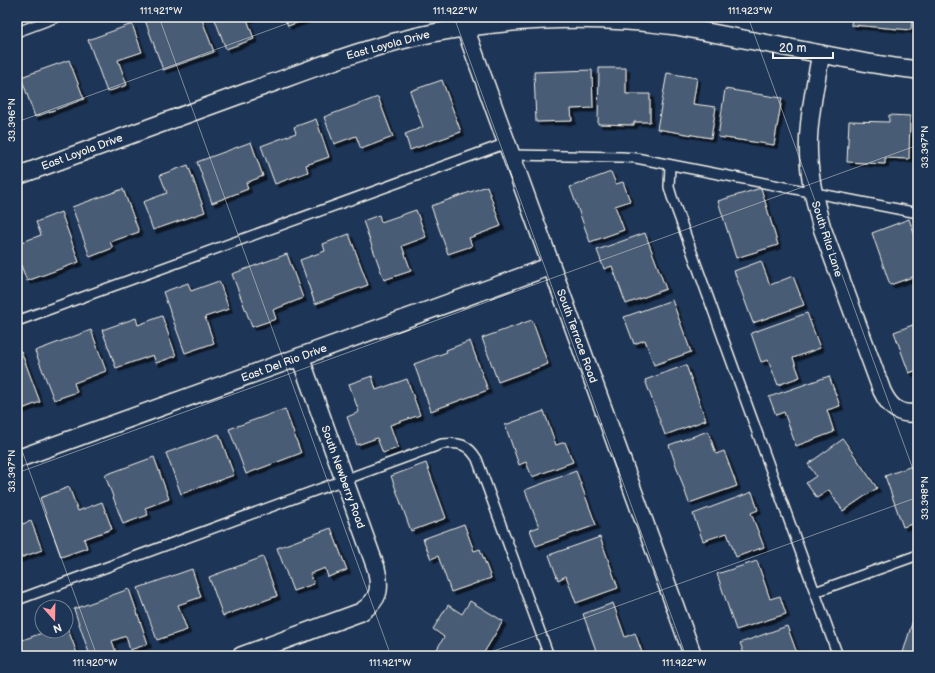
<svg xmlns="http://www.w3.org/2000/svg" width="935" height="673" font-family="'Balsamiq Sans',sans-serif">
<style>
.building{fill:#485b74;stroke:#f4f1e8;filter:url(#shadow)}
.lines{fill:none;stroke-linecap:round;stroke-linejoin:round}
.lane-casing{stroke:#f4f1e8;stroke-width:12}
.street-casing{stroke:#f4f1e8;stroke-width:20}
.lane{stroke:#1d3557;stroke-width:9}
.street{stroke:#1d3557;stroke-width:17}
.ticks{fill:none;stroke:#f4f1e8;stroke-width:1;stroke-opacity:0.45}
.labels{text-anchor:middle;dominant-baseline:central;stroke-width:3;stroke-linejoin:round;paint-order:stroke}
.street-label{font-size:11px;fill:#f4f1e8;stroke:#1d3557}
.neatline{fill:none;stroke:#f4f1e8;stroke-width:1.5}
.ticks-label{font-size:10px;text-anchor:middle;fill:#f4f1e8}
</style>
<defs>
<filter id="shadow"><feDropShadow dx="3.5" dy="3.5" stdDeviation="0" flood-color="#0009"/></filter>
</defs>
<rect width="100%" height="100%" fill="#1d3557"/>
<filter id="ink" filterUnits="userSpaceOnUse"><feTurbulence type="fractalNoise" baseFrequency=".025" numOctaves="2"/><feDisplacementMap in="SourceGraphic" scale="8" xChannelSelector="R" yChannelSelector="G"/><feConvolveMatrix kernelMatrix="1 2 1 2 8 2 1 2 1" color-interpolation-filters="sRGB"/></filter>
<g filter="url(#ink)">
<g class="building">
<polygon points="154,17 201,17 214,52 163,70 145,20"/>
<polygon points="214,17 253,17 247,19 254,39 226,49"/>
<polygon points="284,17 313,17 288,26"/>
<polygon points="852,17 912,17 911,30 851,25"/>
<polygon points="132,24 142,52 118,60 127,85 107,92 88,40"/>
<polygon points="69,60 84,99 35,117 21,77"/>
<polygon points="599,68 626,68 626,94 650,94 650,122 634,122 634,125 598,124"/>
<polygon points="592,70 593,108 571,109 572,121 536,122 534,72"/>
<polygon points="667,73 697,78 693,104 716,107 711,138 657,129"/>
<polygon points="442,80 461,132 410,150 405,134 423,127 410,91"/>
<polygon points="725,89 782,98 774,145 718,137"/>
<polygon points="378,97 393,137 361,149 356,136 334,144 324,117"/>
<polygon points="889,115 910,116 909,159 885,158 885,164 847,162 849,121 889,122"/>
<polygon points="316,119 329,157 306,165 308,172 275,184 261,146 296,133 294,127"/>
<polygon points="251,142 263,176 246,183 248,189 212,203 197,162"/>
<polygon points="188,165 205,212 153,230 143,202 167,193 160,175"/>
<polygon points="611,172 616,184 623,182 630,201 615,206 624,230 590,242 570,187"/>
<polygon points="487,186 501,226 469,238 472,246 448,254 431,206"/>
<polygon points="761,188 778,245 736,258 718,201"/>
<polygon points="123,189 139,232 110,242 113,248 90,257 72,207"/>
<polygon points="416,210 426,237 402,246 411,271 384,280 363,221 379,215 381,222"/>
<polygon points="61,212 79,262 27,281 17,255 17,244 41,235 36,222"/>
<polygon points="909,219 918,244 918,275 890,285 872,233"/>
<polygon points="645,233 666,289 626,304 612,266 604,269 597,250"/>
<polygon points="349,234 368,285 315,304 300,260 325,251 323,244"/>
<polygon points="287,254 303,298 273,310 276,319 252,327 232,274"/>
<polygon points="761,261 770,285 793,276 804,305 753,323 734,271"/>
<polygon points="219,281 229,309 205,317 214,343 185,353 163,292 188,283 191,291"/>
<polygon points="672,300 691,352 654,365 645,340 634,344 624,317"/>
<polygon points="807,313 820,348 793,358 800,377 778,385 768,360 761,362 751,333"/>
<polygon points="162,316 176,356 156,363 153,355 116,368 102,330 136,318 138,325"/>
<polygon points="532,320 548,364 498,382 482,338"/>
<polygon points="918,323 918,370 909,373 894,332"/>
<polygon points="91,330 106,371 74,383 77,392 54,400 35,351"/>
<polygon points="470,341 488,390 431,411 414,364 447,352 446,350"/>
<polygon points="21,351 40,402 17,411 17,352"/>
<polygon points="686,365 706,420 665,435 645,380"/>
<polygon points="372,376 376,390 407,379 420,415 390,425 398,448 383,453 377,438 357,445 347,417 359,412 349,384"/>
<polygon points="829,376 840,406 827,410 834,432 796,446 784,412 776,415 769,397"/>
<polygon points="285,409 301,453 246,474 229,429"/>
<polygon points="544,411 556,445 565,442 573,462 532,477 526,462 519,465 505,425"/>
<polygon points="708,431 716,454 724,451 737,486 689,503 669,445"/>
<polygon points="219,434 234,475 181,494 166,453"/>
<polygon points="843,439 877,488 843,511 829,490 817,498 806,483 816,476 808,464"/>
<polygon points="154,457 169,499 145,508 148,515 123,524 105,475"/>
<polygon points="426,463 446,518 411,531 391,476"/>
<polygon points="912,466 918,482 918,522 903,527 885,476"/>
<polygon points="576,471 596,525 536,546 530,530 539,527 525,490"/>
<polygon points="69,487 78,511 102,502 112,529 84,539 87,548 61,557 40,498"/>
<polygon points="752,492 758,510 751,513 764,547 736,557 727,533 703,541 693,514"/>
<polygon points="31,521 42,550 17,559 17,526"/>
<polygon points="464,524 474,551 480,549 491,578 451,592 438,556 431,559 423,539"/>
<polygon points="331,528 347,570 328,577 325,568 310,574 314,584 293,591 277,548"/>
<polygon points="600,537 618,588 576,603 566,576 558,580 549,555"/>
<polygon points="263,557 277,596 223,616 209,577"/>
<polygon points="757,561 770,599 780,596 786,614 736,630 717,574"/>
<polygon points="192,569 201,597 178,605 187,630 157,640 138,588"/>
<polygon points="129,589 148,644 130,650 126,636 112,641 116,652 106,656 90,656 74,609"/>
<polygon points="470,601 503,621 482,656 433,656 444,637 433,629 448,605 462,614"/>
<polygon points="613,603 625,637 635,633 643,655 640,656 598,656 583,614"/>
<polygon points="916,610 918,611 918,656 902,656"/>
<polygon points="42,624 42,631 66,631 66,624 78,656 20,656 17,648 17,642 42,633 40,625"/>
<polygon points="787,626 798,656 745,656 740,643"/>
</g>
<g class="lines">
<g class="lane-casing">
<g id="lane">
<polyline points="17,32 57,17"/>
<polyline points="512,155 622,157 636,158 918,213"/>
<polyline points="670,165 669,187 672,197 838,656"/>
<polyline points="17,321 507,143"/>
<polyline points="815,592 918,555"/>
<path d="M 17,600 L 442,444 C 459,442 468,444 477,459 L 549,656"/>
</g>
</g>
<g class="street-casing">
<g id="street">
<polyline points="461,17 693,656"/>
<path d="M 821,54 C 816,79 811,105 809,130 C 806,163 813,197 822,228 L 882,391 C 890,408 899,415 918,413"/>
<path d="M 17,176 C 96,147 174,119 253,90 C 312,69 371,45 433,33 C 513,18 595,15 676,26 L 868,63 L 894,67 L 918,70"/>
<polyline points="17,459 551,266"/>
<path d="M 241,656 L 361,612 C 380,599 381,589 376,568 L 300,357"/>
</g>
</g>
<use href="#lane" class="lane"/>
<use href="#street" class="street"/>
</g>
</g>
<path class="ticks" d="M 159,17 L 391,656M 454,17 L 686,656M 748,17 L 918,483M 17,122 L 305,17M 17,437 L 97,656M 17,473 L 918,145M 480,656 L 918,497"/>
<g class="labels">
<g class="street-label">
<text transform="translate(388 45) rotate(-15)">East Loyola Drive</text>
<text transform="translate(82 152) rotate(-20)">East Loyola Drive</text>
<text transform="translate(827 239) rotate(72)">South Rita Lane</text>
<text transform="translate(577 336) rotate(70)">South Terrace Road</text>
<text transform="translate(284 363) rotate(-20)">East Del Rio Drive</text>
<text transform="translate(343 477) rotate(70)">South Newberry Road</text>
</g>
</g>
<rect width="935" height="673" fill="none" stroke="#1d3557" stroke-width="44"/>
<g transform="translate(54 619) rotate(160)"><circle r="19" fill="#1d3557" stroke="#738091"/>
<path d="M0-3L7 15L0 10L-7 15Z" fill="#ff9aa2"/>
<text y="-6" font-size="11" font-weight="bold" text-anchor="middle" fill="#f4f1e8">N</text>
</g>
<path d="M773 52v6h60v-6" fill="none" stroke="#f4f1e8" stroke-width="2"/>
<text x="779" y="52" font-size="12" fill="#f4f1e8" stroke="#1d3557" stroke-width="3" paint-order="stroke">20 m</text>
<rect x="22" y="22" width="891" height="629" class="neatline"/>
<g class="ticks-label">
<text x="161" y="14">111.921°W</text>
<text x="455" y="14">111.922°W</text>
<text x="750" y="14">111.923°W</text>
<text transform="translate(11 120) rotate(-90)" y="4">33.396°N</text>
<text transform="translate(924 147) rotate(-90)" y="4">33.397°N</text>
<text transform="translate(11 471) rotate(-90)" y="4">33.397°N</text>
<text transform="translate(924 498) rotate(-90)" y="4">33.398°N</text>
<text x="95" y="666">111.920°W</text>
<text x="390" y="666">111.921°W</text>
<text x="684" y="666">111.922°W</text>
</g>
</svg>
